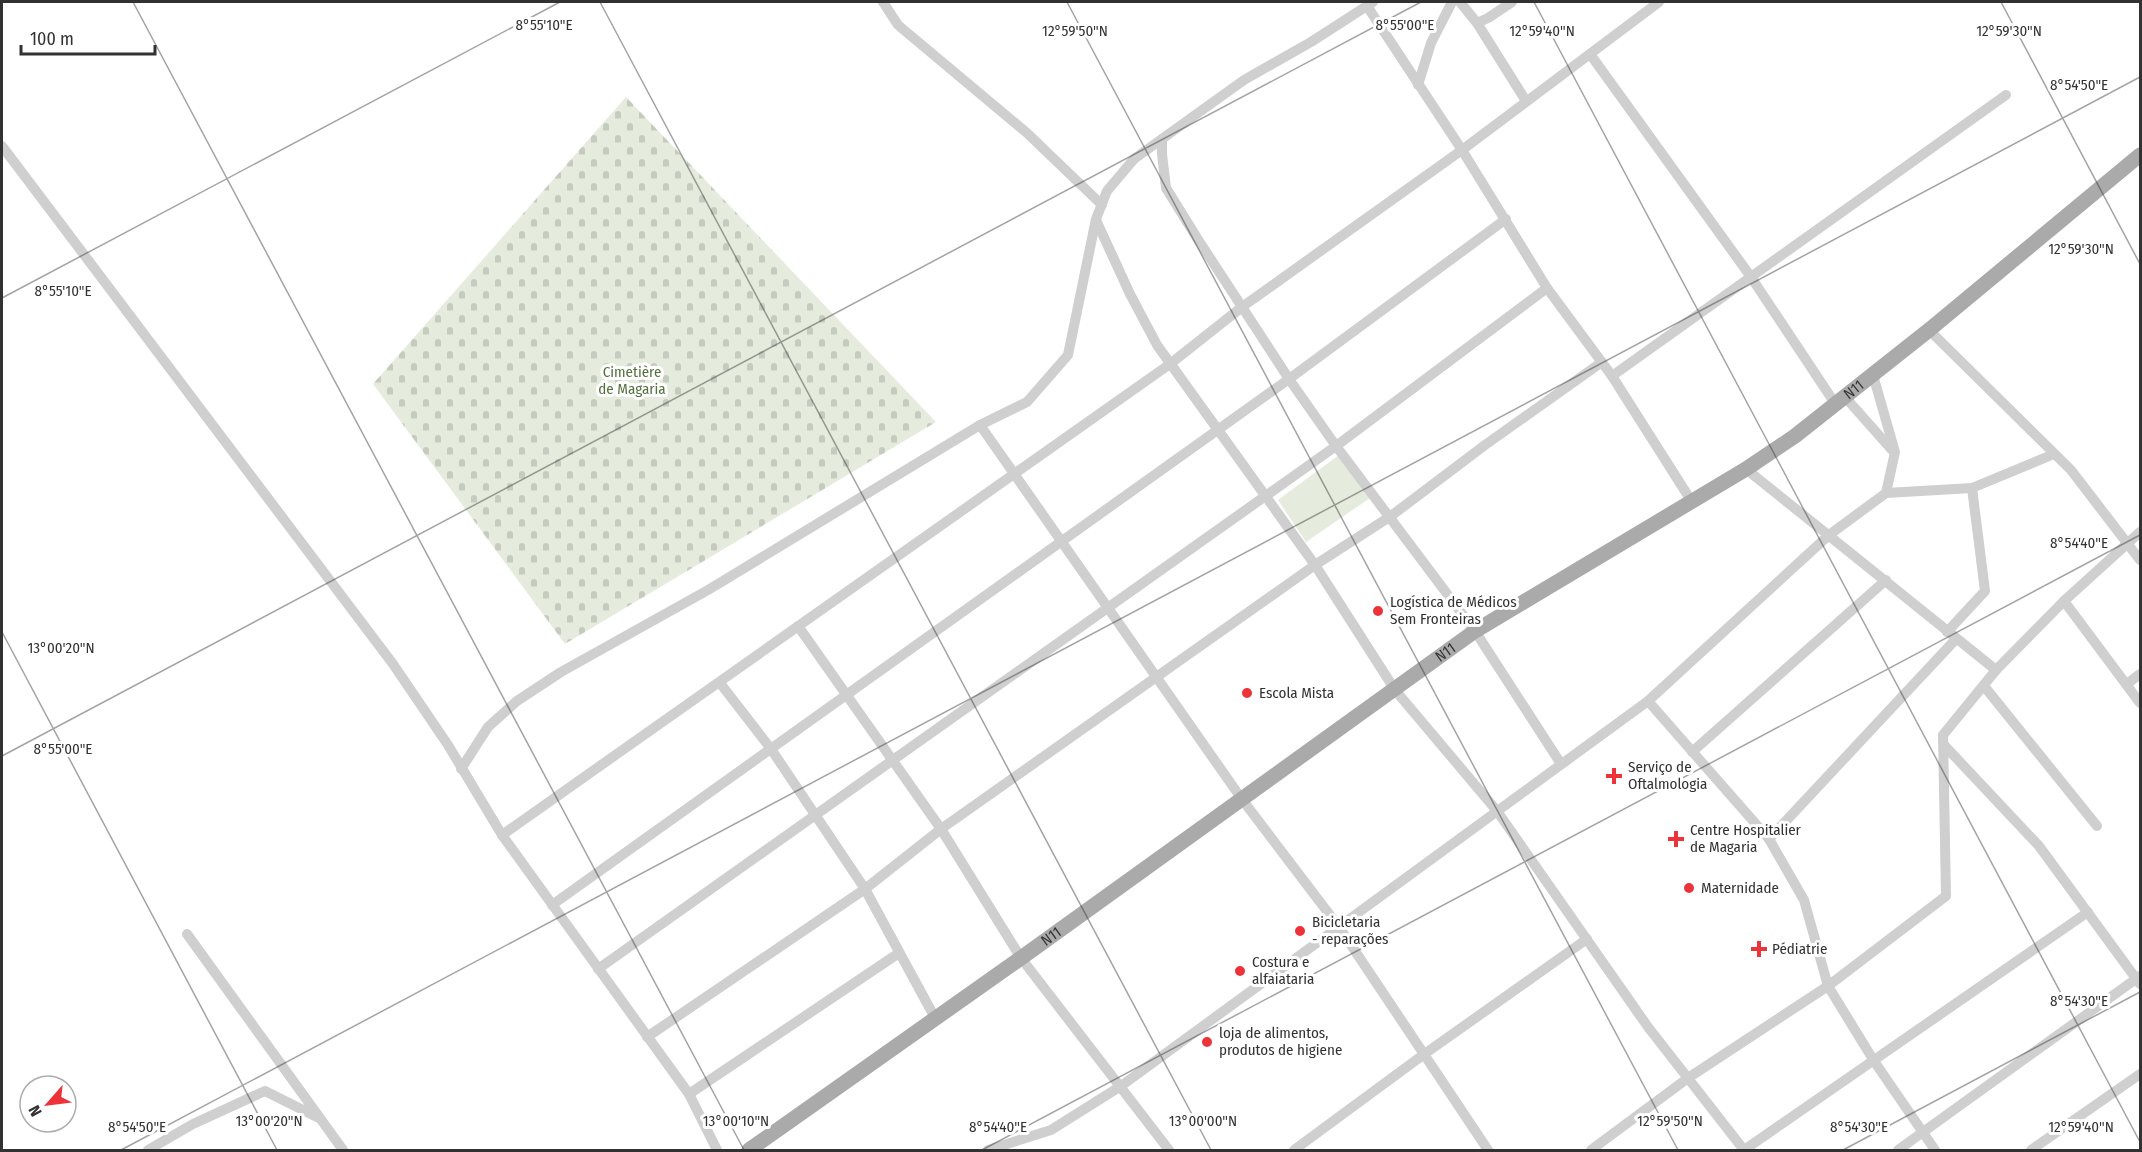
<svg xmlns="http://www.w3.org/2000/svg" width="2142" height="1152" font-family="'Fira Sans Condensed',sans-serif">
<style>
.grass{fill:#e5ecde}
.cemetery{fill:url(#cemetery-stones)}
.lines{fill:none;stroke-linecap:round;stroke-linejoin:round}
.street{stroke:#cfcfcf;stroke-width:10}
.primary{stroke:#aaa;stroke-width:15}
.ticks{fill:none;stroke:#323232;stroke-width:1.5;stroke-opacity:0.45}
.poi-dot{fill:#eb3339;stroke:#fff;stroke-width:2}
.labels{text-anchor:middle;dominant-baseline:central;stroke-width:6;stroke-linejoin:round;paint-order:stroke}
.park-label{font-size:15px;fill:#53713d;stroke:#fff}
.street-label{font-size:15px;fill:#323232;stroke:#fff}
.poi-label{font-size:15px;fill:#323232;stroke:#fff;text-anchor:start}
.ticks-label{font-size:15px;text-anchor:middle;fill:#323232;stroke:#fff;stroke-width:6;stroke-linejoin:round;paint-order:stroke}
</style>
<defs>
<pattern id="cemetery-stones" width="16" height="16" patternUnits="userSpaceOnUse" patternTransform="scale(1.5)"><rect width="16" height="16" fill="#e5ecde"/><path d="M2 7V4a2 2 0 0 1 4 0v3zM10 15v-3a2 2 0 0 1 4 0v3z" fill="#c5cbbf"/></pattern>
</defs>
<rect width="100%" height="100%" fill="#fff"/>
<polygon class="grass" points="1339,455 1370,498 1306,542 1278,500"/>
<polygon class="cemetery" points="626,97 936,422 565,644 373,384"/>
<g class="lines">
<g class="street">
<polyline points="883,2 898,25 1027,133 1102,205"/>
<polyline points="1460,2 1477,23 1526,101"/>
<polyline points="1367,6 1462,150 1547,288 1612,376 1692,502"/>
<polyline points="1477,23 1488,18 1512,2"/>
<polyline points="1590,54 1751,277 1836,405"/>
<polyline points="1418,85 1431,43 1452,2"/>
<polyline points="1162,139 1162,154 1166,188 1197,238 1289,379 1336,446 1475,631 1561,764"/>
<polyline points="2,146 393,664 448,745 502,835 689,1094 717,1150"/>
<polyline points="1096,220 1130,294 1157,345 1315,565 1395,690 1497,811 1648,1027 1744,1150"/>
<polyline points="1929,330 2071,470 2140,560"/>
<polyline points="1612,376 2006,95"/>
<polyline points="1845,397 1892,450"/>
<polyline points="980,425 1241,798 1339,927 1488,1150"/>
<polyline points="1746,469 1996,670 2064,601 2140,532"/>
<polyline points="1886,493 1972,488"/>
<polyline points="2064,601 2140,703"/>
<polyline points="798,626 941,829 1021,958 1169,1150"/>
<polyline points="1947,632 1985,591 1972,488 2054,454"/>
<polyline points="720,683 771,749 865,889 935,1018"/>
<polyline points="2127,684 2140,674"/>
<polyline points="1984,686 2097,826"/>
<polyline points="1648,701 1769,839 1804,900 1828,986 1946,896 1943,735 1996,670"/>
<polyline points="1944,745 2039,846 2140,984"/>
<polyline points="1692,752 1886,580"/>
<polyline points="461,769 488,727 517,701 561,672 708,590 980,425 1027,402 1068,355 1096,219 1107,191 1134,159 1244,80 1311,42 1373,2"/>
<polyline points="502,835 1170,364 1242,307 1462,150 1659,2"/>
<polyline points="1769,839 1956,639"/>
<polyline points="552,905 1289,379 1506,219"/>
<polyline points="187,934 343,1150"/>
<polyline points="598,969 1336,446 1547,288"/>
<polyline points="647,1037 865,889 941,829 1315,565 1391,516 1485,445 1602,362"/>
<polyline points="689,1094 899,953"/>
<polyline points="148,1150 193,1124 265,1091 317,1117"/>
<polyline points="988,1150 1051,1130 1121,1086 1648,701 1829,535 1886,493 1895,452 1873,375"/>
<polyline points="1294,1150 1423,1055 1587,939"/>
<polyline points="1591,1150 1688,1078 1828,986 1874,1061 1935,1150"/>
<polyline points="1744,1150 2088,912"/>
<polyline points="1898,1150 2140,976"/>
<polyline points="2031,1150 2140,1074"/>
</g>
<path class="primary" id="s1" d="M 749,1150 L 1021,958 L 1475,631 L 1746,469 L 1795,436 L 1929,330 L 2140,155"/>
</g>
<path class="ticks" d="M 133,2 L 744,1150M 600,2 L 1211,1150M 1067,2 L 1678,1150M 1534,2 L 2140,1142M 2001,2 L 2140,264M 2,298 L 560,2M 2,632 L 277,1150M 2,756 L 1421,2M 121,1150 L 2140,77M 982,1150 L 2140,535M 1843,1150 L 2140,992"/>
<g class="poi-dot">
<circle cx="1378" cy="611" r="6"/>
<circle cx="1247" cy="693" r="6"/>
<path d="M1611 767h6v6h6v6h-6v6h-6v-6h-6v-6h6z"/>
<path d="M1673 830h6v6h6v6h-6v6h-6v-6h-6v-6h6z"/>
<circle cx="1689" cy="888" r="6"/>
<circle cx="1300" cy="931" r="6"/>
<path d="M1756 940h6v6h6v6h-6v6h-6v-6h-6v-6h6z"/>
<circle cx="1240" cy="971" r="6"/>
<circle cx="1207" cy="1042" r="6"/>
</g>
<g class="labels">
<g class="park-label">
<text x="632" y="372">Cimetière<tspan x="632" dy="17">de Magaria</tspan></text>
</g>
<g class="street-label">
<text stroke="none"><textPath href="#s1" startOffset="1342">N11</textPath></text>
<text stroke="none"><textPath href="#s1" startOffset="856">N11</textPath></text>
<text stroke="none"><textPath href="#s1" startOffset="370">N11</textPath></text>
</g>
<g class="poi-label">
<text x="1390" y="602">Logística de Médicos<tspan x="1390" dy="17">Sem Fronteiras</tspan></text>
<text x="1259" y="693">Escola Mista</text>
<text x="1628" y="767">Serviço de<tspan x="1628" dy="17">Oftalmologia</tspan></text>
<text x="1690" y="830">Centre Hospitalier<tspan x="1690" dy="17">de Magaria</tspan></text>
<text x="1701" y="888">Maternidade</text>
<text x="1312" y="922">Bicicletaria<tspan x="1312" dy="17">- reparações</tspan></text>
<text x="1772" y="949">Pédiatrie</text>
<text x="1252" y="962">Costura e<tspan x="1252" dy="17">alfaiataria</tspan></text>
<text x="1219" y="1033">loja de alimentos,<tspan x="1219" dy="17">produtos de higiene</tspan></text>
</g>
</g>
<g class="ticks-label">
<text x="1405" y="30">8°55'00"E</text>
<text x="544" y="30">8°55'10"E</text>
<text x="1542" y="36">12°59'40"N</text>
<text x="2009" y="36">12°59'30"N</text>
<text x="1075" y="36">12°59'50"N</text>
<text x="2079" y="90">8°54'50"E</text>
<text x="2081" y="254">12°59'30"N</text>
<text x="63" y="296">8°55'10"E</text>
<text x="2079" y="548">8°54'40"E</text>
<text x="61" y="653">13°00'20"N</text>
<text x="63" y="754">8°55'00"E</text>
<text x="2079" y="1006">8°54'30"E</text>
<text x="269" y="1126">13°00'20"N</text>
<text x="736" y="1126">13°00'10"N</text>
<text x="1203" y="1126">13°00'00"N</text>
<text x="1670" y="1126">12°59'50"N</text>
<text x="2081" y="1132">12°59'40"N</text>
<text x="137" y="1132">8°54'50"E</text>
<text x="998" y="1132">8°54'40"E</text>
<text x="1859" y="1132">8°54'30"E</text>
</g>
<rect width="2142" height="1152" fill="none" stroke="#323232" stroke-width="6"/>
<g transform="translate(48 1104) rotate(242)"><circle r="28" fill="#ffffff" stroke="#adadad" stroke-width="1.5"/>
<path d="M0-4.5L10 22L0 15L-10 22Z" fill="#eb3339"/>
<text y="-9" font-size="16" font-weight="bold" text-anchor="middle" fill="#323232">N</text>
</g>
<path d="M21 45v9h134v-9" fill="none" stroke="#323232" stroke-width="3"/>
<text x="30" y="45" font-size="18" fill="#323232" stroke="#ffffff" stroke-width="4.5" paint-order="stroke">100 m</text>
</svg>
